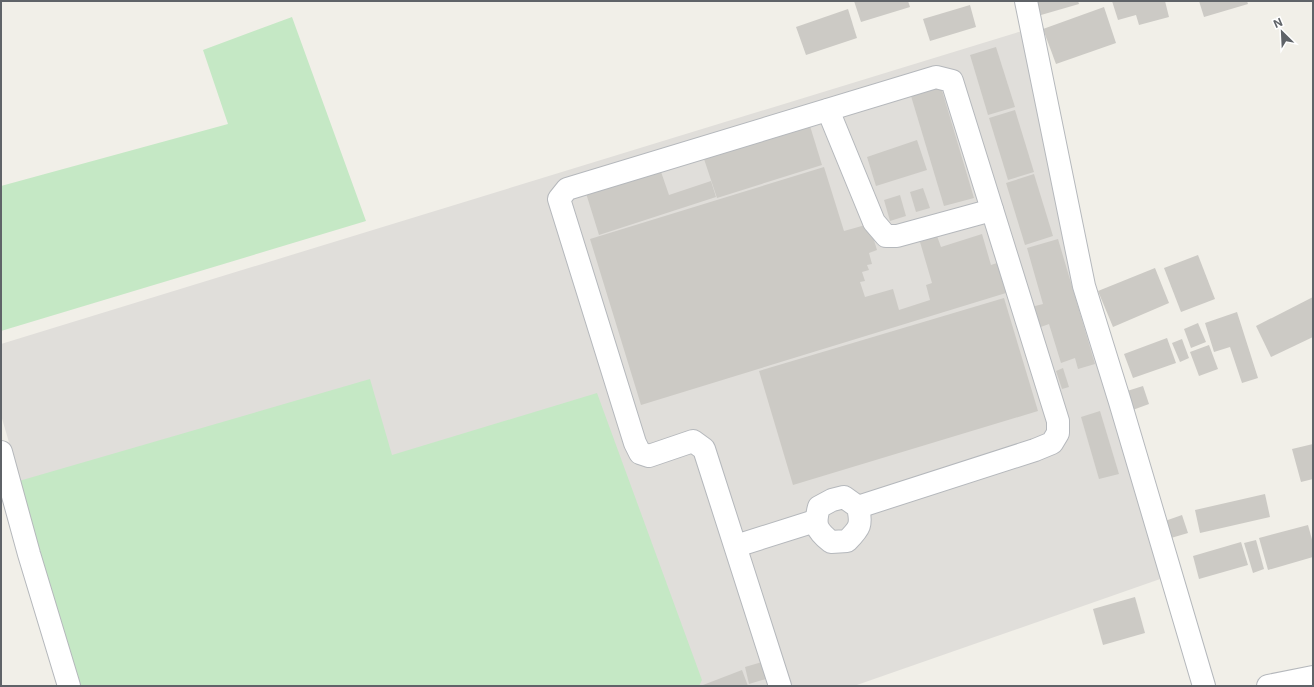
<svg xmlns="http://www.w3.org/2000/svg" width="1314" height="687" font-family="Inter,sans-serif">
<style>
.industrial{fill:#e0deda}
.green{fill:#c5e8c5}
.building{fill:#cccac5}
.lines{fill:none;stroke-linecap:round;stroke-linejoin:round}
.minor-casing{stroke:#b5b8bc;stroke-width:24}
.minor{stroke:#fff;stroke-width:22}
</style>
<rect width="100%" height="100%" fill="#f1efe8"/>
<polygon class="industrial" points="1022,31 1163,578 854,686 80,686 1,415 1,344"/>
<g class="green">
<polygon points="292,17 366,221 1,331 1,186 228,124 203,50"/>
<polygon points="370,379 392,455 597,393 702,680 699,686 75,686 19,481"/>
</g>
<g class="building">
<polygon points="854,1 908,1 910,7 861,22"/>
<polygon points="1036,1 1078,1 1079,4 1041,15"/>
<polygon points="1112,1 1165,1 1169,17 1139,25 1136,15 1118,20"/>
<polygon points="1199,1 1247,1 1248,4 1204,17"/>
<polygon points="970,5 976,27 930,41 923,19"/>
<polygon points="1104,7 1116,43 1056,64 1043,29"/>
<polygon points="848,9 857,38 806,55 796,27"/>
<polygon points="996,47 1015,107 988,115 970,55"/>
<polygon points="941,87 974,198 944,206 911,96"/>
<polygon points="1015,110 1034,172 1008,180 989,118"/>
<polygon points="810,126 822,165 717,198 704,159"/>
<polygon points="917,140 927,170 876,186 867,157"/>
<polygon points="659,166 669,195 711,181 716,197 599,235 585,190"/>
<polygon points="824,167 844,231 869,224 877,250 869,253 872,264 867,265 869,270 862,272 865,281 860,282 865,297 893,289 899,310 930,300 926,285 932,283 920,242 937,236 941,247 982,234 991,265 997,263 1006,293 641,405 590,239"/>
<polygon points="1034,174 1053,236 1025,245 1006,183"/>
<polygon points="923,188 930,208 916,212 910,192"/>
<polygon points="900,195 906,216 890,221 884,200"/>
<polygon points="1058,239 1095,364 1078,369 1075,358 1061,363 1049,324 1038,328 1031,307 1043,304 1027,248"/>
<polygon points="1198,255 1215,299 1181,312 1164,268"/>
<polygon points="1155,268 1169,303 1113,327 1098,291"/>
<polygon points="1313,297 1313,337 1271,357 1256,326"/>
<polygon points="1004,298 1038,411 793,485 759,371"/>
<polygon points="1237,312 1258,378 1242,383 1230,347 1214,352 1205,323"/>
<polygon points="1198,323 1206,342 1191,348 1184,329"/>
<polygon points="1167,338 1176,363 1133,378 1124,354"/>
<polygon points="1182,339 1189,358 1180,362 1172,343"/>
<polygon points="1209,345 1218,369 1199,376 1190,352"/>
<polygon points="1063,368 1069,387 1062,389 1056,371"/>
<polygon points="1143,386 1149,404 1130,411 1124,392"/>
<polygon points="1100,411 1119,474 1099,479 1081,417"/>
<polygon points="1313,444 1313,479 1301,482 1292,449"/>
<polygon points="1265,494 1270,517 1200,533 1195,510"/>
<polygon points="1182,515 1188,533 1171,538 1165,521"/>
<polygon points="1308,525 1313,543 1313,557 1268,570 1259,538"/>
<polygon points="1256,540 1264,569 1253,573 1244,543"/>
<polygon points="1241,542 1248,565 1199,579 1193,556"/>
<polygon points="1135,597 1145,633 1103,645 1093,609"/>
<polygon points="762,662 766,679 749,684 745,667"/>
<polygon points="742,670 748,686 703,686 703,685"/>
</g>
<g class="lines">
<g class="minor-casing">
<g id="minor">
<polyline points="1026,1 1084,286 1120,402 1204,686"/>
<polyline points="828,110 874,222 886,236 897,236 992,210"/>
<polyline points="1,452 29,554 69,686"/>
<path d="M 844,497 L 858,507 C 862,525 860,528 847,541 L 831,542 C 816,530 814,525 819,507 L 832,500 Z"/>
<polyline points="736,546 815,521"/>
<polyline points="780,686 704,449 693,441 649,456 640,453 635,443 559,199 567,189 936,77 952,81 1058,421 1058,433 1052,443 1035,450 858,507"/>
<polyline points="1268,686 1313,677"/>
</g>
</g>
<use href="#minor" class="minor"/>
</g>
<rect width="1314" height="687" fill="none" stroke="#5f6368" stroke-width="4"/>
<g transform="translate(1282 32) rotate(336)" stroke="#ffffff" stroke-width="3" paint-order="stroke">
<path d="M0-3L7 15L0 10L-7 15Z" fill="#5f6368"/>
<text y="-6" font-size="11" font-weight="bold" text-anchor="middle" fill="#5f6368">N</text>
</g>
</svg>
